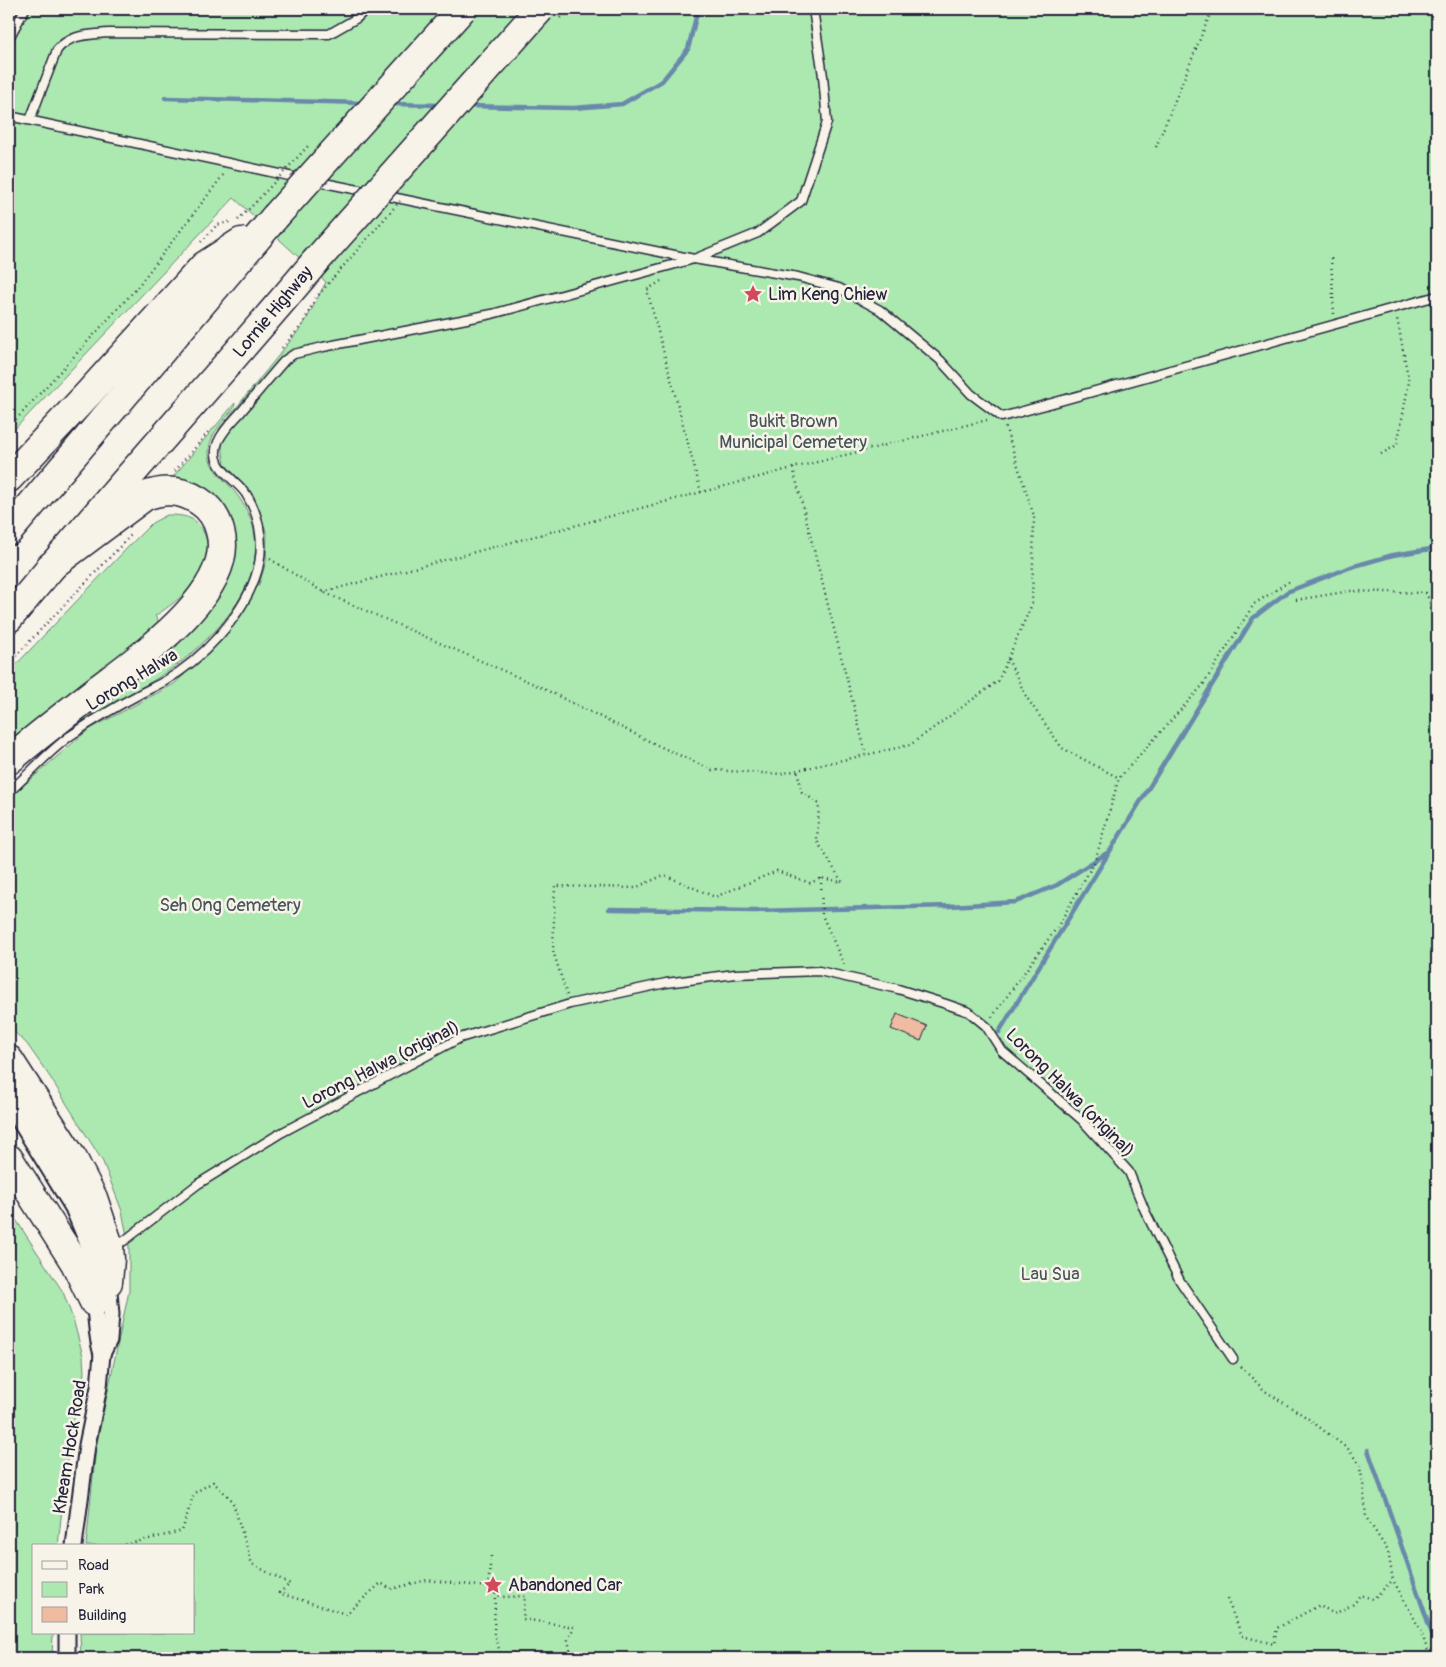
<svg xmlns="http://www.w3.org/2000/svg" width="1446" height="1667" font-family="Pangolin,sans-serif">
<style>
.green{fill:#ace9b0;stroke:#678676}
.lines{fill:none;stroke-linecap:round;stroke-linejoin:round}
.stream{stroke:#6989ab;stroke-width:4.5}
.building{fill:#efbba1;stroke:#22223b}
.lane-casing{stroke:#22223b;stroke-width:11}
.street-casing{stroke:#22223b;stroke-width:19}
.secondary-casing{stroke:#22223b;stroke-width:26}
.highway-casing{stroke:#22223b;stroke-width:31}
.path{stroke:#22223b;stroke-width:2.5;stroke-dasharray:1 4;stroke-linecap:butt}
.lane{stroke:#f7f3e8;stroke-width:8}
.street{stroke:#f7f3e8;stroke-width:15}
.secondary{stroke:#f7f3e8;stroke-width:22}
.highway{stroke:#f7f3e8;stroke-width:28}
.highway-bridge-casing{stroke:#22223b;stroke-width:31;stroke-linecap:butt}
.path-bridge{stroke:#22223b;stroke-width:2.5;stroke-dasharray:1 4;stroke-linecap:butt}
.highway-bridge{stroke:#f7f3e8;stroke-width:28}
.labels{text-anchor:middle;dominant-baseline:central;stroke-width:5;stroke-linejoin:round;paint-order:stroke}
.poi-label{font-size:18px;fill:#22223b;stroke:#f7f3e8;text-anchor:start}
.street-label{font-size:18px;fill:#22223b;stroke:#f7f3e8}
.park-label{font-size:18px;fill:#445458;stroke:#f7f3e8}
</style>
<rect width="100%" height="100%" fill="#f7f3e8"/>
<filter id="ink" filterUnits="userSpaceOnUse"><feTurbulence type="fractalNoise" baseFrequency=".02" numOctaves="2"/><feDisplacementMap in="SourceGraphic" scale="10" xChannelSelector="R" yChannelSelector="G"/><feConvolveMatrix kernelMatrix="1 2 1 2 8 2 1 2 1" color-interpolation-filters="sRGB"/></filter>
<g filter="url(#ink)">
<g class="green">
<polygon points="9,9 1437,9 1437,1658 81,1658 80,1633 194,1633 194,1546 86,1546 96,1447 129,1291 129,1246 122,1211 103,1162 50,1077 27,1044 9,1027 9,798 88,730 174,684 223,639 259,584 266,562 267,534 254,496 225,464 219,429 304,324 326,282 234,198 9,435"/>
<path d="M 235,403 L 234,408 C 224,421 210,433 209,450 C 208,469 224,478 234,491 C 278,545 248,599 205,641 C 167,679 122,696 78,724 L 75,721 L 178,645 L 174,638 L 231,555 L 169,484 L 173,477 Z"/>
<path d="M 167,515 C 181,515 196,516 203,531 C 222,568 182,598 155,616 L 160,624 L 43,714 L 9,744 L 9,672 L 134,541 L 152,523 Z"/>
<polygon points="9,1209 63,1292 73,1319 83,1356 84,1373 69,1442 58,1546 34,1546 34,1633 53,1633 52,1658 9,1658"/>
</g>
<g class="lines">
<g class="stream">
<polyline points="165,98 364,103"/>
<polyline points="391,104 441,105"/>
<polyline points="466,106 574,108 622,104 662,81 688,49 698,9"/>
<polyline points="609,909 755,911 950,906 1016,902 1057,885 1107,853"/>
<polyline points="999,1032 1253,618 1287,592 1351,567 1393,555 1437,548"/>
<polyline points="1368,1450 1437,1648"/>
</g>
</g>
<polygon class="building" points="897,1014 927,1026 921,1041 891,1029"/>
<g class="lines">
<g class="lane-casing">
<g id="lane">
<polyline points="9,38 25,9"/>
<polyline points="9,116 303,179"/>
<path d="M 30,120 L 57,50 C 70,34 89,35 108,33 L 329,34 L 357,18 L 366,9"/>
<polyline points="314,181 369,192"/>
<polyline points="382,195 694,259 798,277 839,288 880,310 940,360 971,394 1002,417 1437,296"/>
<path d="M 9,792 C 29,774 48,752 70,736 C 92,721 115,707 138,695 C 147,690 156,686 165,681 C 201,660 241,618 255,578 C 265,551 262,519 246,494 C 234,477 208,467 218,442 C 223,430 233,421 241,412 C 256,394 270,377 285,360 L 294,354 L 323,347 L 492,314 L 694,259 L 758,233 L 801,201 L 827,122 L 823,76 L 813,9"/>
<polyline points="112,1245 124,1241 198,1184 279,1134 460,1038 570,1004 666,983 735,974 819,971 898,989 946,1004 969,1012 986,1026 1002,1051 1082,1120 1129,1172 1145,1211 1180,1281 1233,1359"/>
</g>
</g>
<g class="street-casing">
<g id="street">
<path d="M 94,1302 C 97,1319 96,1337 102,1354"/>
<polyline points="74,1546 87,1445 99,1387 102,1354 109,1340 111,1314 108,1282"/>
<polyline points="67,1633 67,1658"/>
</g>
</g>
<g class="secondary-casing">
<polyline id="secondary" points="9,1097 76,1206 106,1278"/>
</g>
<g class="highway-casing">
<g id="highway">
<polyline points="9,478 88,394 204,266 241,242"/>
<polyline points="9,531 275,217"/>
<path d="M 9,618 C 108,497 214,382 315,262"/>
<path d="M 9,760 C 35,738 62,717 89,696 C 131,663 238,593 220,531 C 217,519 210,508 199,501 C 181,489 164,489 145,496 L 50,567"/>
<polyline points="9,1060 73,1159 93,1198 109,1246 110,1259 108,1282"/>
<polyline points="9,1159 75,1263 94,1302"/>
</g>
</g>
<g class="path">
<polyline points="1156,147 1211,12 1217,9"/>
<polyline points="238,220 256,202"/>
<polyline points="201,242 217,225 233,221"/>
<polyline points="1331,258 1334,315"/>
<polyline points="661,281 647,290 701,492"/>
<polyline points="282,348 303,324 315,299 334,277"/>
<polyline points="9,427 135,290 224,174"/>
<polyline points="1381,454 1397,445 1409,382 1397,318"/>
<polyline points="793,468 866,754"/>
<polyline points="175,471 211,429"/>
<polyline points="270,559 323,592 536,685 657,745 712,770 780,774 910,745 998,681 1032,604 1034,516 1005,426"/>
<polyline points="323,592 793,468 987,420"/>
<polyline points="1296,600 1350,591 1426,593 1437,618"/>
<polyline points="1008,659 1027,698 1062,748 1119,778"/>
<polyline points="9,663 132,534"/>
<polyline points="821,878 822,915 845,967"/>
<polyline points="567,995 553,951 555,886 635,888 664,875 715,897 777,871 810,883 821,878 842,882 817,841 819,804 802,792 797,770"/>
<polyline points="992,1017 1058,926 1095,861 1119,778 1203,685 1254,604 1290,581"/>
<polyline points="9,1033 15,1039"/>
<polyline points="1241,1367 1265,1391 1306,1417 1348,1449 1359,1464 1363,1482 1366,1517 1388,1551 1393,1580 1421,1631 1430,1658"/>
<polyline points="120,1546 182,1531 194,1493 213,1482 232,1500 252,1564 290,1584 279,1593 346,1614 381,1583 391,1589 427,1580 488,1587"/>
<polyline points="491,1556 488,1587 501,1597 525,1596 523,1619 574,1627 568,1640 572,1658"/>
<polyline points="495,1593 494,1634 502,1658"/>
<polyline points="1227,1599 1242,1636 1274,1644 1277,1628 1320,1605 1334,1614 1354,1604 1360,1595 1373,1599 1393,1580"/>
</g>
<use href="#lane" class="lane"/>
<use href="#street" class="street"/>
<use href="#secondary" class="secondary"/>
<use href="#highway" class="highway"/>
<g class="highway-bridge-casing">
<g id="highway-bridge">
<polyline points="275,217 462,9"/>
<polyline points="315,262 540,9"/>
</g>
</g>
<g class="path-bridge">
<polyline points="560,18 568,9"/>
<polyline points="256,202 308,146"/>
<polyline points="334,277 400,201"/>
</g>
<use href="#highway-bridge" class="highway-bridge"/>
</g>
</g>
<defs>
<g id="sight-bare" transform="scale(1.5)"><path d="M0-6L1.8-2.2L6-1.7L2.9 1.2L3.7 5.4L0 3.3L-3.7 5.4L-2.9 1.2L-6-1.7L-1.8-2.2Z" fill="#d1495b" stroke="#f7f3e8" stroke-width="2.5" paint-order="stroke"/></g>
</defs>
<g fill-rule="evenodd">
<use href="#sight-bare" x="753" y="294"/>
<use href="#sight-bare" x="493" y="1585"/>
</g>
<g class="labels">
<g class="poi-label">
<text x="768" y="294">Lim Keng Chiew</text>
<text x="508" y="1585">Abandoned Car</text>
</g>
<g class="street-label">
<text transform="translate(273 312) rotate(-50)">Lornie Highway</text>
<text transform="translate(132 680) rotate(-31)">Lorong Halwa</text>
<text transform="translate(381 1065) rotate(-27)">Lorong Halwa (original)</text>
<text transform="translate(1070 1093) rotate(45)">Lorong Halwa (original)</text>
<text transform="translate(70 1447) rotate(-81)">Kheam Hock Road</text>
</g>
<g class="park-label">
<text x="793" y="421">Bukit Brown<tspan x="793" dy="21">Municipal Cemetery</tspan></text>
<text x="230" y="905">Seh Ong Cemetery</text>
<text x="1050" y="1274">Lau Sua</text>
</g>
</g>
<rect width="1446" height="1667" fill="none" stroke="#f7f3e8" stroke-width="30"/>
<rect x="15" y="15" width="1416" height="1637" fill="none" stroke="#22223b" stroke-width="2" filter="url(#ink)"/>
<rect x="32" y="1544" width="162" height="90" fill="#f7f3e8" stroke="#a29fa3"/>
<rect x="42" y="1561" width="25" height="8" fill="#f7f3e8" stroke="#a29fa3"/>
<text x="78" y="1570" font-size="15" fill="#22223b">Road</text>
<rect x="42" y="1582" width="25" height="15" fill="#ace9b0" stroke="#a29fa3"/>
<text x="78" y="1594" font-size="15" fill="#22223b">Park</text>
<rect x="42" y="1607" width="25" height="15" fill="#efbba1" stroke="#a29fa3"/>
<text x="78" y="1620" font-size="15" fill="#22223b">Building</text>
</svg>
